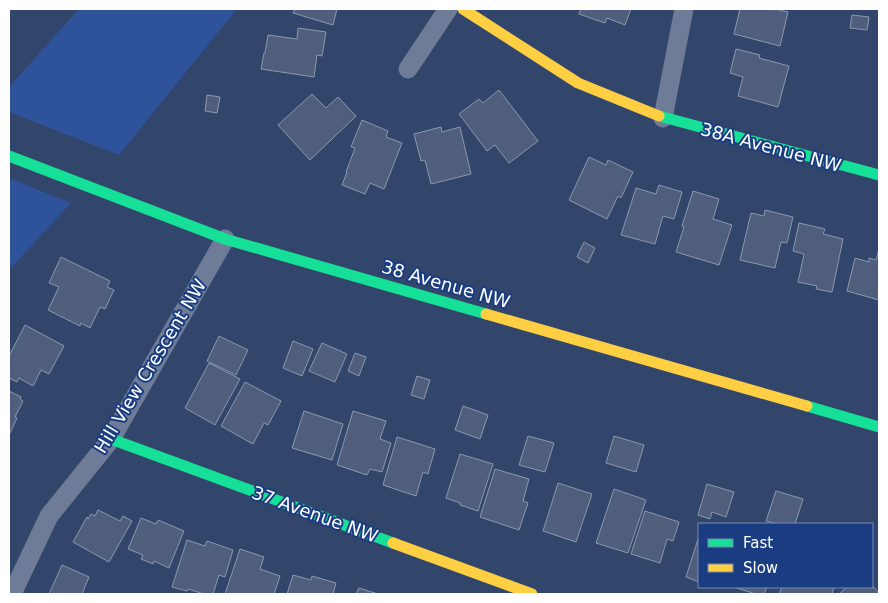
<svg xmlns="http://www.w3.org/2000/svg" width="888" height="603" font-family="'DejaVu Sans',sans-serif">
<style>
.green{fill:#2e539a}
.building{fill:#4e5e7c;stroke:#8b98af}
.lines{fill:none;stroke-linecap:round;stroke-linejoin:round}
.street{stroke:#6e7c98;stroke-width:19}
.fast{stroke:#16e098;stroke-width:11}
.slow{stroke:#ffcf43;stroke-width:11}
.labels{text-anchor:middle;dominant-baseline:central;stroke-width:4;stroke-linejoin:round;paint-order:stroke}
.street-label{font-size:18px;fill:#fff;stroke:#1a3d82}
</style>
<rect width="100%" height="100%" fill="#32456a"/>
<g class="green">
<polygon points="79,9 237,9 119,155 9,112 9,87"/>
<polygon points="9,178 71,203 9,270"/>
</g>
<g class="building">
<polygon points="295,9 337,9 333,25 293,13"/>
<polygon points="581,9 631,9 625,25 607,18 605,23 579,14"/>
<polygon points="740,9 768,9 774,10 775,9 788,12 780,46 734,34"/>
<polygon points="852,15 869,17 867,30 850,28"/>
<polygon points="298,28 326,32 322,56 317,55 314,77 261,69 264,53 265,53 268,35 297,39"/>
<polygon points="736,49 760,55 759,58 789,66 778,107 738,96 743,77 730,73"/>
<polygon points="499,90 538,141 509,163 495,145 487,151 459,114 479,99 483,103"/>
<polygon points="312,94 326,108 338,97 356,116 310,160 278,125"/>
<polygon points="207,95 220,97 217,113 205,111"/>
<polygon points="362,120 388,131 386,137 402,143 384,189 370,183 365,194 342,185 347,172 346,172 355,148 351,147"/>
<polygon points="441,127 442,132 460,127 471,174 431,184 425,160 421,161 414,134"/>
<polygon points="589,157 606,165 608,160 633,172 621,198 618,196 607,219 569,200"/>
<polygon points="659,185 682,192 674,219 663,216 655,244 621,235 636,188 656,194"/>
<polygon points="693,191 719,199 713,219 732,225 719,265 676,252 684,227 682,226"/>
<polygon points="765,210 793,217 787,243 781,242 775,268 740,260 751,213 764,216"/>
<polygon points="799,223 825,229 823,234 843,239 832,292 816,289 817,286 798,282 804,254 793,251"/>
<polygon points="584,242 595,248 588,263 577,257"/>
<polygon points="879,249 879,300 847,291 855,258 869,262 869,258 876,260"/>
<polygon points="61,257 110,281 107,287 114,290 105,309 100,307 90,328 81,323 80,326 48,310 59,287 49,283"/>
<polygon points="25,325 64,346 49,374 41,370 33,386 19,378 17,382 9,378 9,356"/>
<polygon points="219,336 248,350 236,375 207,361"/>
<polygon points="293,341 313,349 302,376 283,368"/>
<polygon points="322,343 347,354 335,382 309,371"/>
<polygon points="355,353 366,357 359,376 348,371"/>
<polygon points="209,363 240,379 215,425 185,408"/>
<polygon points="417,376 430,380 424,399 411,395"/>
<polygon points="245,382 281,401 268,425 264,423 253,444 221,426"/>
<polygon points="9,391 21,397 20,399 23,401 15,417 17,418 9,435"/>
<polygon points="463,406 488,415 480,439 455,430"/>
<polygon points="304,411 343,424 332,460 292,448"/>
<polygon points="353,411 386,421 380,439 391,443 382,472 370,469 367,475 337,465"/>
<polygon points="528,436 554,443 545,472 519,465"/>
<polygon points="614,436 644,445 636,472 606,463"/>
<polygon points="397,437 435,449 428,474 423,472 416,496 383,485"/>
<polygon points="460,454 493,464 478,511 460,505 460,503 446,498"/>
<polygon points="495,469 529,479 523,501 528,503 519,530 480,517"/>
<polygon points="558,483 592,494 576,542 543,531"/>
<polygon points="707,484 734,492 726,517 712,512 710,519 698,515"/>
<polygon points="614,489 646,500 628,553 596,543"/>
<polygon points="776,491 803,499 795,524 778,524 766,521"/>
<polygon points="98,510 120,521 123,516 132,521 109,562 73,542 87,517 88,519 91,514 95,516"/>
<polygon points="645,511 679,522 673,541 667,539 660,563 631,554"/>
<polygon points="141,518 156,524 158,520 184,531 169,568 154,561 153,564 141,559 143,555 128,549"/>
<polygon points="699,536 699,582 686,577"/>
<polygon points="187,540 205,546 207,541 233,550 225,577 219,575 213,594 204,594 188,589 187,591 172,587"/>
<polygon points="240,549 264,557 260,569 280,576 274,594 225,594"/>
<polygon points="62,565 89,577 82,594 49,594"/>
<polygon points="293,575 311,580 312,576 336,583 333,594 287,594"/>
<polygon points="872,585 879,593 879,594 842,594 840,593 847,587 872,587"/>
<polygon points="733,587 767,587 764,594 756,594"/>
<polygon points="782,587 834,587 832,594 779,594"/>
<polygon points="359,588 378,594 356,594"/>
</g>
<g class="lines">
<g class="street">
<polyline points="408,69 448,9"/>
<polyline points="663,118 684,9"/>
<polyline points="12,594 49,516 111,439 225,239"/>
</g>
<g class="fast">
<polyline points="659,116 879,175"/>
<polyline points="9,156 225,239 486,314"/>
<polyline points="807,406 879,427"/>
<polyline points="111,439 393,543"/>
</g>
<g class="slow">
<polyline points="463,9 578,83 659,116"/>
<polyline points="486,314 807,406"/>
<polyline points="393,543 532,594"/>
</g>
</g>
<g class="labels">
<g class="street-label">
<text transform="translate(771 147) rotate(15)">38A Avenue NW</text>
<text transform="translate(446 284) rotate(16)">38 Avenue NW</text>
<text transform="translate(150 366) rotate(-59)">Hill View Crescent NW</text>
<text transform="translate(315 514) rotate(20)">37 Avenue NW</text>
</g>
</g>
<rect width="888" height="603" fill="none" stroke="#ffffff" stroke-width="20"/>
<rect x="698" y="523" width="175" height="65" fill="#1a3d82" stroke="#768bb4"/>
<rect x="708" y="539" width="25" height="8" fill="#16e098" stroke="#768bb4"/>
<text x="743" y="548" font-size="15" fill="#ffffff">Fast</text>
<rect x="708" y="564" width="25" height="8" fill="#ffcf43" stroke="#768bb4"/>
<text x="743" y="573" font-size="15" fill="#ffffff">Slow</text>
</svg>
